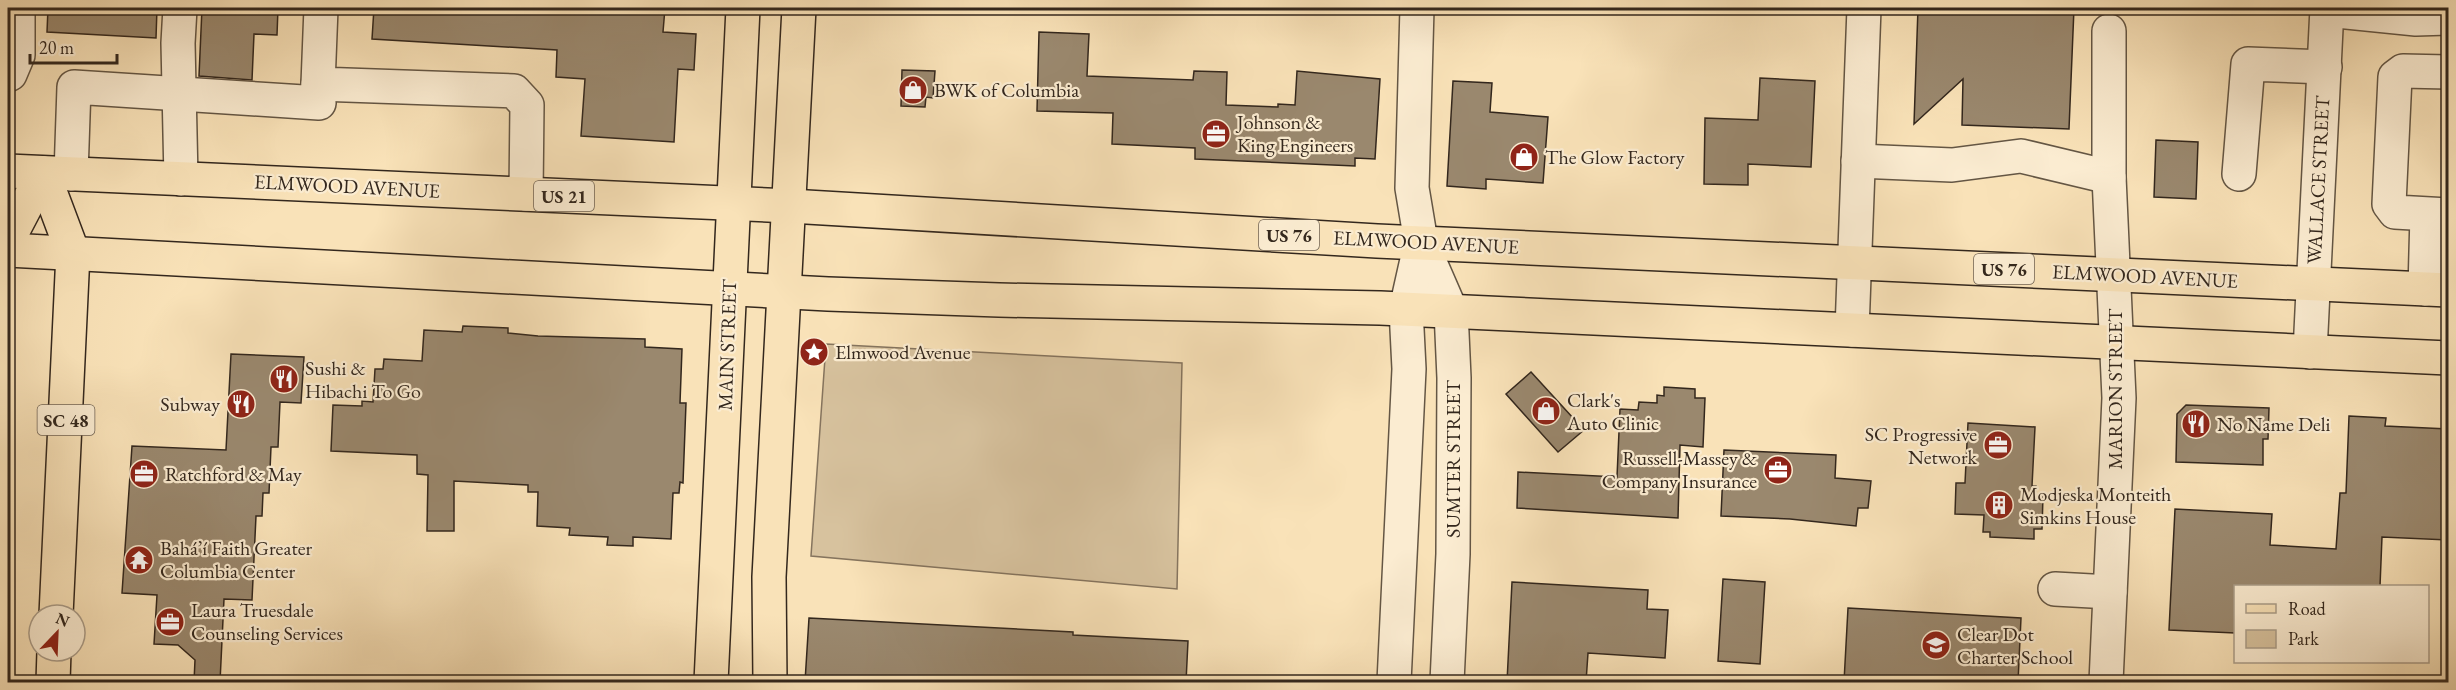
<svg xmlns="http://www.w3.org/2000/svg" width="2456" height="690" font-family="'EB Garamond',serif">
<style>
.green{fill:#d7c29e;stroke:#85745e;stroke-width:1.5}
.building{fill:#9a886e;stroke:#33271d;stroke-width:1.5}
.lines{fill:none;stroke-linecap:round;stroke-linejoin:round}
.minor-casing{stroke:#645644;stroke-width:36}
.major-casing{stroke:#33271d;stroke-width:36}
.highway-casing{stroke:#33271d;stroke-width:36}
.minor{stroke:#fbecd1;stroke-width:33}
.major{stroke:#f9e2b8;stroke-width:33}
.highway{stroke:#f9e2b8;stroke-width:33}
.labels{text-anchor:middle;dominant-baseline:central;stroke-width:4.5;stroke-linejoin:round;paint-order:stroke}
.shield{fill:#fbecd1;stroke:#6f6253;stroke-width:1.5}
.shield-label{font-size:18px;font-weight:bold;fill:#33271d}
.poi-label{font-size:20px;fill:#33271d;stroke:#fbecd1;text-anchor:start}
.street-label{font-size:20px;fill:#33271d;stroke:#fbecd1}
</style>
<rect width="100%" height="100%" fill="#f9e2b8"/>
<filter id="stains"><feTurbulence type="fractalNoise" baseFrequency=".00333" numOctaves="4"/><feColorMatrix values="0 0 0 0 .2 0 0 0 0 .09 0 0 0 0 .02 0 0 0 .5 -.17"/></filter>
<radialGradient id="worn" r=".72"><stop offset=".6" stop-color="#630" stop-opacity="0"/><stop offset="1" stop-color="#630" stop-opacity=".3"/></radialGradient>
<polygon class="green" points="826,344 1182,363 1177,589 811,556"/>
<g class="building">
<polygon points="48,8 157,8 156,38 47,32"/>
<polygon points="202,8 278,8 277,35 254,34 252,80 199,76"/>
<polygon points="374,8 665,8 663,32 696,34 694,70 678,69 674,142 581,136 585,79 556,77 557,50 372,39"/>
<polygon points="1918,8 2074,8 2069,129 1962,125 1963,79 1914,124"/>
<polygon points="1039,32 1089,34 1087,76 1193,80 1194,71 1227,72 1226,105 1278,107 1278,104 1295,105 1297,71 1380,79 1375,159 1355,158 1355,166 1195,159 1195,148 1112,144 1113,113 1037,111"/>
<polygon points="902,70 935,71 933,98 926,97 925,107 901,106"/>
<polygon points="1760,78 1815,81 1811,167 1748,164 1748,185 1704,184 1705,118 1758,120"/>
<polygon points="1453,81 1492,83 1490,112 1548,117 1543,183 1486,179 1486,189 1447,186"/>
<polygon points="2156,140 2198,142 2196,199 2154,197"/>
<polygon points="463,326 508,328 508,333 538,336 645,339 645,347 682,349 680,403 686,403 683,483 680,482 679,493 673,493 671,539 633,537 633,546 607,545 608,537 569,535 570,528 537,526 538,492 528,492 528,485 454,481 454,531 427,531 428,475 417,474 417,455 331,451 333,405 362,406 362,401 373,402 375,369 383,369 384,359 422,361 424,330 462,332"/>
<polygon points="231,354 304,357 301,403 280,402 278,447 271,447 269,493 263,493 262,516 256,516 252,600 224,599 220,682 194,682 195,660 178,645 154,644 157,595 122,593 132,446 226,450"/>
<polygon points="1531,372 1584,430 1558,452 1506,394"/>
<polygon points="1664,387 1695,389 1695,398 1705,398 1703,447 1680,445 1678,518 1517,508 1518,472 1617,477 1620,409 1638,410 1639,402 1657,403 1657,395 1664,396"/>
<polygon points="2186,405 2269,408 2268,439 2263,439 2263,465 2176,462 2177,414"/>
<polygon points="2349,416 2386,418 2385,426 2448,429 2448,540 2382,537 2380,586 2235,586 2235,633 2169,630 2175,509 2272,514 2270,545 2336,549 2340,493 2346,493"/>
<polygon points="1968,423 2035,427 2032,486 2036,486 2036,496 2043,496 2042,529 2034,529 2034,539 1990,537 1990,532 1983,532 1984,515 1955,514 1956,483 1965,483"/>
<polygon points="1724,450 1836,455 1835,478 1871,481 1868,508 1858,508 1856,526 1790,519 1721,516"/>
<polygon points="1723,579 1765,582 1760,664 1718,661"/>
<polygon points="1512,582 1648,590 1647,609 1668,610 1665,658 1588,653 1586,682 1507,682"/>
<polygon points="1848,608 2021,618 2018,682 1844,682"/>
<polygon points="809,618 1073,632 1073,635 1188,641 1186,682 805,682"/>
</g>
<g class="lines">
<g class="minor-casing">
<g id="minor">
<polyline points="180,8 178,43 181,179"/>
<polyline points="321,8 318,84 514,91 527,105 526,194"/>
<polyline points="1417,8 1412,188 1421,242 1451,311 1454,378 1453,554 1447,682"/>
<polyline points="2327,10 2416,19 2448,18"/>
<polyline points="2448,72 2403,71 2395,77 2389,204 2395,212 2448,215"/>
<polyline points="8,75 10,74 18,55 18,8"/>
<polyline points="1858,161 1952,165 2021,156 2109,177"/>
<polyline points="71,174 74,87 319,103 318,84"/>
<polyline points="2239,174 2248,64 2325,67"/>
<polyline points="2425,289 2427,215"/>
<polyline points="1852,330 1864,8"/>
<polyline points="2310,352 2327,8"/>
<polyline points="2055,589 2110,592"/>
<polyline points="1394,682 1409,369 1406,309 1421,242"/>
<polyline points="2106,682 2119,398 2109,177 2109,31"/>
</g>
</g>
<g class="major-casing">
<g id="major">
<polyline points="43,173 73,253 56,615"/>
<polyline points="8,240 43,173"/>
<polyline points="53,682 54,651"/>
<polyline points="711,682 743,8"/>
<polyline points="770,682 769,577 799,8"/>
</g>
</g>
<g class="highway-casing">
<g id="highway">
<polyline points="8,171 790,206 1377,241 2448,290"/>
<polyline points="8,250 828,294 999,300 1380,308 2448,358"/>
</g>
</g>
<use href="#minor" class="minor"/>
<use href="#major" class="major"/>
<use href="#highway" class="highway"/>
</g>
<defs>
<g id="shop-disc" transform="scale(1.5)"><circle r="9.5" fill="#8f2418" stroke="#fbecd1"/><path d="M-5-2.5h2.3a2.7 3.5 0 0 1 5.4 0H5L5.5 6h-11ZM-1.5-2.5h3a1.5 2.3 0 0 0-3 0Z" fill="#fff"/></g>
<g id="office-disc" transform="scale(1.5)"><circle r="9.5" fill="#8f2418" stroke="#fbecd1"/><path d="M-6-3h4V-5.5h4V-3h4V5H-6ZM-1-4.5V-3h2v-1.5ZM-6 0V1H6V0Z" fill="#fff"/></g>
<g id="sight-disc" transform="scale(1.5)"><circle r="9.5" fill="#8f2418" stroke="#fbecd1"/><path d="M0-6L1.8-2.2L6-1.7L2.9 1.2L3.7 5.4L0 3.3L-3.7 5.4L-2.9 1.2L-6-1.7L-1.8-2.2Z" fill="#fff"/></g>
<g id="restaurant-disc" transform="scale(1.5)"><circle r="9.5" fill="#8f2418" stroke="#fbecd1"/><path d="M-5-6h1v4h1v-4h1v4h1v-4h1v5L-1.5 .5V6h-2V.5L-5-1ZM5-6V6H3V1.5H1.5Q1.5-4 5-6Z" fill="#fff"/></g>
<g id="building-disc" transform="scale(1.5)"><circle r="9.5" fill="#8f2418" stroke="#fbecd1"/><path d="M-4-6H4V6H1V3H-1V6H-4ZM-2.5-4.3h1.7v1.8h-1.7ZM.8-4.3h1.7v1.8H.8ZM-2.5-1h1.7V.8h-1.7ZM.8-1h1.7V.8H.8Z" fill="#fff"/></g>
<g id="temple-disc" transform="scale(1.5)"><circle r="9.5" fill="#8f2418" stroke="#fbecd1"/><path d="M0-6L5-2H3V0L6.5 2.5H4V6H1.5V3h-3V6H-4V2.5H-6.5L-3 0V-2H-5Z" fill="#fff"/></g>
<g id="school-disc" transform="scale(1.5)"><circle r="9.5" fill="#8f2418" stroke="#fbecd1"/><path d="M0-5L7-2L0 1L-7-2ZM-4 1L0 2.5L4 1V4Q0 6-4 4Z" fill="#fff"/></g>
</defs>
<g fill-rule="evenodd">
<use href="#shop-disc" x="913" y="90"/>
<use href="#office-disc" x="1216" y="134"/>
<use href="#shop-disc" x="1524" y="157"/>
<use href="#sight-disc" x="814" y="352"/>
<use href="#restaurant-disc" x="284" y="379"/>
<use href="#restaurant-disc" x="241" y="404"/>
<use href="#shop-disc" x="1546" y="411"/>
<use href="#restaurant-disc" x="2196" y="424"/>
<use href="#office-disc" x="1998" y="445"/>
<use href="#office-disc" x="1778" y="470"/>
<use href="#office-disc" x="144" y="474"/>
<use href="#building-disc" x="1999" y="505"/>
<use href="#temple-disc" x="139" y="560"/>
<use href="#office-disc" x="170" y="622"/>
<use href="#school-disc" x="1936" y="645"/>
</g>
<g class="labels">
<g class="shield">
<rect x="534" y="181" width="60" height="30" rx="4.5"/>
<rect x="1259" y="220" width="60" height="30" rx="4.5"/>
<rect x="1974" y="254" width="60" height="30" rx="4.5"/>
<rect x="37.5" y="405" width="57" height="30" rx="4.5"/>
</g>
<g class="shield-label">
<text x="564" y="196">US 21</text>
<text x="1289" y="235">US 76</text>
<text x="2004" y="269">US 76</text>
<text x="66" y="420">SC 48</text>
</g>
<g class="poi-label">
<text x="934" y="90">BWK of Columbia</text>
<text x="1237" y="122">Johnson &amp;<tspan x="1237" dy="23">King Engineers</tspan></text>
<text x="1545" y="157">The Glow Factory</text>
<text x="835" y="352">Elmwood Avenue</text>
<text x="305" y="368">Sushi &amp;<tspan x="305" dy="23">Hibachi To Go</tspan></text>
<text x="1567" y="400">Clark's<tspan x="1567" dy="23">Auto Clinic</tspan></text>
<text x="220" y="404" text-anchor="end">Subway</text>
<text x="2217" y="424">No Name Deli</text>
<text x="1977" y="434" text-anchor="end">SC Progressive<tspan x="1977" dy="23">Network</tspan></text>
<text x="1757" y="458" text-anchor="end">Russell-Massey &amp;<tspan x="1757" dy="23">Company Insurance</tspan></text>
<text x="165" y="474">Ratchford &amp; May</text>
<text x="2020" y="494">Modjeska Monteith<tspan x="2020" dy="23">Simkins House</tspan></text>
<text x="160" y="548">Bahá’í Faith Greater<tspan x="160" dy="23">Columbia Center</tspan></text>
<text x="191" y="610">Laura Truesdale<tspan x="191" dy="23">Counseling Services</tspan></text>
<text x="1957" y="634">Clear Dot<tspan x="1957" dy="23">Charter School</tspan></text>
</g>
<g class="street-label">
<text transform="translate(2318 180) rotate(-87)">WALLACE STREET</text>
<text transform="translate(347 186) rotate(3)">ELMWOOD AVENUE</text>
<text transform="translate(1426 242) rotate(3)">ELMWOOD AVENUE</text>
<text transform="translate(2145 276) rotate(3)">ELMWOOD AVENUE</text>
<text transform="translate(727 345) rotate(-88)">MAIN STREET</text>
<text transform="translate(2115 389) rotate(-90)">MARION STREET</text>
<text transform="translate(1453 459) rotate(-90)">SUMTER STREET</text>
</g>
</g>
<rect width="2456" height="690" fill="none" stroke="#f9e2b8" stroke-width="30"/>
<rect x="9" y="9" width="2438" height="672" fill="none" stroke="#33271d" stroke-width="3"/>
<rect x="15" y="15" width="2426" height="660" fill="none" stroke="#33271d" stroke-width="1.5"/>
<rect x="2234" y="585" width="195" height="78" fill="#fbecd1" stroke="#ab9d89" stroke-width="1.5"/>
<rect x="2246" y="604" width="30" height="9" fill="#f9e2b8" stroke="#ab9d89" stroke-width="1.5"/>
<text x="2288" y="615" font-size="18" fill="#33271d">Road</text>
<rect x="2246" y="630" width="30" height="18" fill="#d7c29e" stroke="#ab9d89" stroke-width="1.5"/>
<text x="2288" y="645" font-size="18" fill="#33271d">Park</text>
<g transform="translate(57 633) rotate(23)"><circle r="28" fill="#fbecd1" stroke="#ab9d89" stroke-width="1.5"/>
<path d="M0-4.5L10 22L0 15L-10 22Z" fill="#8f2418"/>
<text y="-9" font-size="16" font-weight="bold" text-anchor="middle" fill="#33271d">N</text>
</g>
<path d="M30 54v9h87v-9" fill="none" stroke="#33271d" stroke-width="3"/>
<text x="39" y="54" font-size="18" fill="#33271d" stroke="#fbecd1" stroke-width="4.5" paint-order="stroke">20 m</text>
<rect width="100%" height="100%" filter="url(#stains)"/>
<rect width="100%" height="100%" fill="url(#worn)"/>
</svg>
